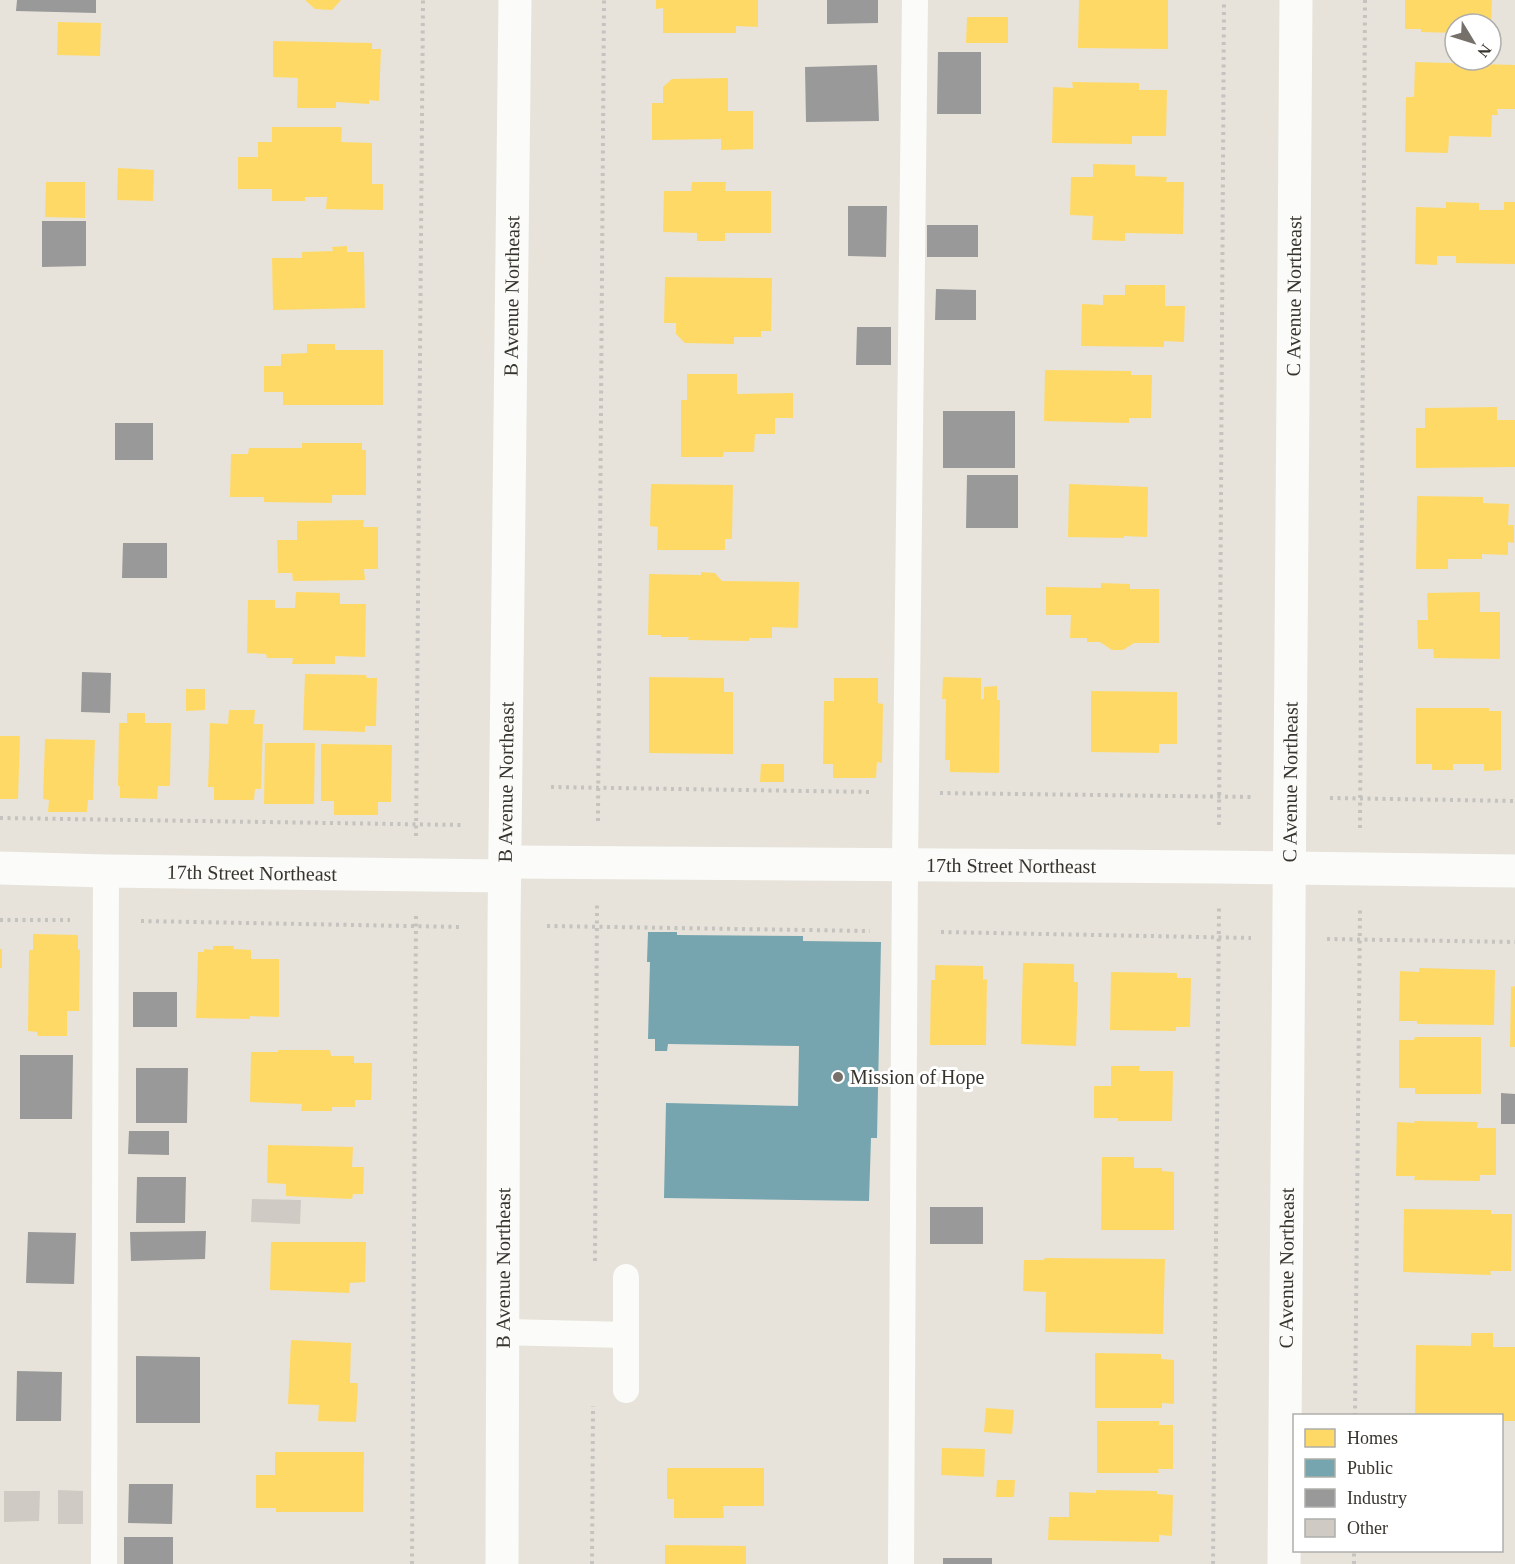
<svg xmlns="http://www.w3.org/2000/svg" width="1515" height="1564" font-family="Georgia,serif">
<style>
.homes{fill:#ffd966}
.public{fill:#76a5af}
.industry{fill:#999}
.building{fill:#cfcbc4}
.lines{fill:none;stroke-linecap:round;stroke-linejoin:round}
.path{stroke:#c5c3bf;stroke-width:4;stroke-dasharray:3 4.5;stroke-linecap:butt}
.service{stroke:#fbfbf9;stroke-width:26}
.minor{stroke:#fbfbf9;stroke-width:33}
.poi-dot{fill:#75716a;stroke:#fff;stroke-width:2}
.labels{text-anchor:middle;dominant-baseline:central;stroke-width:6;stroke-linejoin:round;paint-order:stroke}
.street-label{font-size:20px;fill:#37342e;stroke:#fff}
.poi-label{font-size:20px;fill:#37342e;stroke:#fff;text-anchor:start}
</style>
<rect width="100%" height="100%" fill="#e7e3da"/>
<g class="homes">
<polygon points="305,0 341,0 332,10 315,9"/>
<polygon points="656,0 758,0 758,27 736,26 736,33 663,33 663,8 656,9"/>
<polygon points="1079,0 1168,0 1168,49 1078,48"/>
<polygon points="1405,0 1492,0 1491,24 1455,24 1455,33 1421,32 1421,29 1405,29"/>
<polygon points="967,17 1008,17 1008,43 966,43"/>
<polygon points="58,22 101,23 100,56 57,55"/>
<polygon points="273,41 372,43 372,49 381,49 379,101 369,100 369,104 336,102 336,108 297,108 298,78 273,77"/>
<polygon points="1415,62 1515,65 1515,109 1497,109 1498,115 1492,115 1491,137 1449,136 1448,153 1405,152 1406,97 1414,97"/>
<polygon points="728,78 728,111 753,111 753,149 721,150 721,139 652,140 652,103 663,103 663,87 672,79"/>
<polygon points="1072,82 1139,83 1139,90 1167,90 1166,136 1132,136 1132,144 1052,143 1053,87 1073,88"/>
<polygon points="272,127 342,127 341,142 372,143 372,184 383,184 383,210 326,209 327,197 305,197 305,201 272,201 272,189 238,189 238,157 258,157 258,142 272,142"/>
<polygon points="1093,164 1135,165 1135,176 1167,177 1166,182 1184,182 1183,234 1125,233 1125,241 1092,240 1093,216 1070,215 1071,177 1093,177"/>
<polygon points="118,168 154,170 153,201 117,200"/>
<polygon points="46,182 85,182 85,218 45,217"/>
<polygon points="692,182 726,182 725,191 771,191 771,233 725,233 725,241 697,241 697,233 663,232 664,191 691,191"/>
<polygon points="1446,202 1479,203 1479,210 1504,210 1504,202 1515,202 1515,264 1456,263 1456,256 1437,256 1437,265 1415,264 1416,207 1446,208"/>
<polygon points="347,246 347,252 364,252 365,308 273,310 272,258 302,258 302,252 333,251 332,247"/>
<polygon points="665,277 772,278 771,331 761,331 761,337 734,337 734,344 685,343 676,334 676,323 664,323"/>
<polygon points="1125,285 1165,285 1165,306 1185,306 1184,342 1164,341 1164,347 1081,346 1082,304 1103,305 1103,295 1125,295"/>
<polygon points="307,344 335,344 335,350 383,350 383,405 283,405 283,392 264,392 264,366 281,366 281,354 307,353"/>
<polygon points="1045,370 1131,371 1131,375 1152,375 1151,418 1129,418 1129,423 1044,421"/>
<polygon points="687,374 737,374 737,394 793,393 793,418 775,418 775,434 755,434 754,452 724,452 723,457 681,457 681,400 687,400"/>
<polygon points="1497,407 1497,420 1515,420 1515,467 1416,468 1416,428 1425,428 1425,408"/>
<polygon points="302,443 362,443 362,450 366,450 366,495 332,495 332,503 264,502 264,497 230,497 231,454 248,454 249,448 302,448"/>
<polygon points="651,484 733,485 732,539 725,539 725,550 657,550 658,527 650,526"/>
<polygon points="1069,484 1148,487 1147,537 1124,536 1124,538 1068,537"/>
<polygon points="1417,496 1483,497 1483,503 1509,504 1508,525 1514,525 1514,543 1508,542 1508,555 1482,554 1482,559 1448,559 1448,569 1416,569"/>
<polygon points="364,520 363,527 378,527 378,569 364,569 365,580 293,581 292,573 278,573 277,540 297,540 297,521"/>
<polygon points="701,572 715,573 722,581 799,582 798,628 772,627 772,638 749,638 749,641 688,640 689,637 661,637 661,635 648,635 649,574 701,575"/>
<polygon points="1101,583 1130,584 1130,589 1159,589 1159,643 1134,643 1123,650 1112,650 1100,642 1087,642 1087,638 1070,638 1071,615 1046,615 1046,587 1101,588"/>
<polygon points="296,592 340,593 340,604 366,604 365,657 335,656 335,664 292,664 293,658 267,658 266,654 247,653 248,600 275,600 275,608 295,608"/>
<polygon points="1480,592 1480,612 1500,612 1500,659 1434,658 1433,649 1418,649 1417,620 1428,620 1427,593"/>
<polygon points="305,674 366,675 367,678 377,678 376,726 365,726 365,732 303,730"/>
<polygon points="649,677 724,678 724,692 733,692 733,754 649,753"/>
<polygon points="943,677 981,678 981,699 984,699 984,687 997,686 997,700 1000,700 999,773 950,772 950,760 945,760 946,699 942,699"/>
<polygon points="834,678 878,678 878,703 883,704 882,763 877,762 876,778 833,778 833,764 823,764 824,701 834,701"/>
<polygon points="186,689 205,689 205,710 186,711"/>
<polygon points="1091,691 1177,692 1177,744 1159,744 1159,753 1091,752"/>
<polygon points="1416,708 1489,708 1489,711 1501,711 1501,770 1484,771 1484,764 1453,764 1453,770 1432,770 1432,764 1416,764"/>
<polygon points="229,710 255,710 254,724 263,724 261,789 255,789 254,800 214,800 214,787 208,787 210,723 228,724"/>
<polygon points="127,713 145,713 145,723 171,723 170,786 158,786 157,799 120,798 120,786 118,786 119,723 127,723"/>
<polygon points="0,736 20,736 18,799 0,799"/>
<polygon points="45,739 95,740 93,800 88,800 87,812 48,812 49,800 43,799"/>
<polygon points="265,743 315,743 314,804 264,804"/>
<polygon points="321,744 392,745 391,802 378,802 378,815 334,815 334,801 321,801"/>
<polygon points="761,764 784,764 784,782 760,782"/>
<polygon points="33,934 78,935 78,950 80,949 79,1011 67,1011 67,1036 38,1036 37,1032 28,1031 29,950 33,950"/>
<polygon points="213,946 234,946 233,949 251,950 251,959 279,959 279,1017 250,1016 250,1019 196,1018 198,952 204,952 204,949 213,950"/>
<rect x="0" y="949" width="2" height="19"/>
<polygon points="1023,963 1074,964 1074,982 1078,982 1076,1046 1021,1044"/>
<polygon points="935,965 983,966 983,980 987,979 986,1045 930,1045 931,980 935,980"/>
<polygon points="1419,968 1495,970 1494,1025 1417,1024 1417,1021 1399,1021 1400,971 1419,972"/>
<polygon points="1111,972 1177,973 1177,978 1191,978 1190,1027 1176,1027 1176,1031 1110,1030"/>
<polygon points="1515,986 1515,1047 1510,1047 1511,987"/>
<polygon points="1415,1037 1481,1037 1481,1094 1415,1094 1415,1088 1399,1088 1399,1040 1414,1040"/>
<polygon points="278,1050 330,1050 331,1056 354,1056 354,1063 372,1063 371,1100 355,1100 355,1107 332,1107 332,1111 301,1111 302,1104 250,1102 251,1052 278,1052"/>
<polygon points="1111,1066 1140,1066 1139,1071 1173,1071 1172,1121 1118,1121 1118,1118 1094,1118 1094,1086 1111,1086"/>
<polygon points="1414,1121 1478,1122 1477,1128 1496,1128 1496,1175 1480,1175 1480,1181 1414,1180 1415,1176 1396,1176 1397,1122 1415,1123"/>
<polygon points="268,1145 353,1147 352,1167 364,1167 363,1194 353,1194 352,1199 286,1196 286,1184 267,1183"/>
<polygon points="1102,1157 1134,1157 1134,1168 1162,1168 1162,1171 1174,1172 1174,1230 1101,1230"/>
<polygon points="1404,1209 1491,1210 1491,1214 1512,1214 1511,1271 1490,1271 1491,1275 1403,1272"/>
<polygon points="271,1242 366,1242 365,1282 350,1283 349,1293 270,1290"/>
<polygon points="1045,1258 1165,1259 1163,1334 1045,1332 1046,1292 1023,1291 1024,1260 1044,1260"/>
<polygon points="1471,1333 1493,1333 1493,1347 1515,1347 1515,1421 1502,1421 1502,1416 1415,1416 1416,1345 1471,1346"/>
<polygon points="291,1340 351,1343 350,1383 358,1383 356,1422 318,1421 319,1405 288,1404"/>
<polygon points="1095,1353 1161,1354 1161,1359 1174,1360 1174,1404 1162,1403 1162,1408 1095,1408"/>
<polygon points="986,1408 1014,1410 1012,1434 984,1432"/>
<polygon points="1097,1421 1159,1421 1159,1425 1173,1425 1173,1469 1158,1469 1159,1473 1097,1473"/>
<polygon points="942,1448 985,1449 984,1477 941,1475"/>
<polygon points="275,1452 364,1452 363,1512 276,1512 276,1508 256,1508 256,1475 275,1475"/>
<polygon points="667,1468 764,1468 764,1506 723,1506 724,1518 674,1518 674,1499 667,1499"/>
<polygon points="997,1480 1015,1480 1014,1497 996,1497"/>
<polygon points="1096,1490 1157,1491 1157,1494 1173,1495 1172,1536 1159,1535 1159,1542 1048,1540 1049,1517 1069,1517 1069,1492 1096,1493"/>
<polygon points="665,1545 746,1546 746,1564 665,1564"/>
</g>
<polygon class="public" points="648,932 677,932 677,935 803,936 803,941 881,942 877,1138 871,1138 869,1201 664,1198 666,1103 798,1106 799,1046 668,1044 667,1051 655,1051 655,1039 648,1039 650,962 647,962"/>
<g class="industry">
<polygon points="17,0 96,0 96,13 16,11"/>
<polygon points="827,0 878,0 878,23 827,24"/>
<polygon points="938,52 981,52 981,114 937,114"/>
<polygon points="877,65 879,121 806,122 805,67"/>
<polygon points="848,206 887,206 886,257 848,256"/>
<polygon points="42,221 86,221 86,266 42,267"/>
<rect x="927" y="225" width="51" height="32"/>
<polygon points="936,289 976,290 976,320 935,320"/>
<polygon points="857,327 891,327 891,365 856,365"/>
<rect x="943" y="411" width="72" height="57"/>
<rect x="115" y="423" width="38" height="37"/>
<polygon points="967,475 1018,475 1018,528 966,528"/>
<polygon points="123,543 167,543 167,578 122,578"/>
<polygon points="82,672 111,673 110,713 81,712"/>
<rect x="133" y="992" width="44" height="35"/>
<polygon points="20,1055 73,1055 72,1119 20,1119"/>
<polygon points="136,1068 188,1068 187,1123 136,1123"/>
<polygon points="1501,1093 1515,1094 1515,1124 1501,1124"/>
<polygon points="129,1131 169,1131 169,1155 128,1154"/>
<polygon points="137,1177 186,1177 185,1223 136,1223"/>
<rect x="930" y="1207" width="53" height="37"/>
<polygon points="206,1231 205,1259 131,1261 130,1232"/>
<polygon points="28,1232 76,1233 74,1284 26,1283"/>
<polygon points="136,1356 200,1357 200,1423 136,1423"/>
<polygon points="17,1371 62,1372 61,1421 16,1421"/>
<polygon points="129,1484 173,1484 172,1524 128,1523"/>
<rect x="124" y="1537" width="49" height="27"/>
<rect x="943" y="1558" width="49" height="6"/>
</g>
<g class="building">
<polygon points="252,1199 301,1200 300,1224 251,1222"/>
<polygon points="58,1490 83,1491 83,1524 58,1524"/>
<polygon points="4,1491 40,1491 39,1521 4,1522"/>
</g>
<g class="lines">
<g class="path">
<polyline points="551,787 870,792"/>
<polyline points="940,793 1251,797"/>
<polyline points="1330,798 1515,801"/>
<polyline points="0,818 462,825"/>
<polyline points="598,821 604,0"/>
<polyline points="1219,825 1224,0"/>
<polyline points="1360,828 1365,0"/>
<polyline points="416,836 423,0"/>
<polyline points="0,920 70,920"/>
<polyline points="141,921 461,927"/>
<polyline points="547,926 870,931"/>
<polyline points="941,932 1251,938"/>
<polyline points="1327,939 1515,942"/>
<polyline points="595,1261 597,902"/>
<polyline points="1355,1416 1360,910"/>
<polyline points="412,1564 416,913"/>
<polyline points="592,1564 593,1406"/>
<polyline points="1213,1564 1219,907"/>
<polyline points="1354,1564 1354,1550"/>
</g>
<g class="service">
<polyline points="503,1332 626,1335"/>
<polyline points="626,1390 626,1277"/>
<polyline points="104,1564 106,871"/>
<polyline points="901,1564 905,865 915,0"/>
</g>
<g class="minor">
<path id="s1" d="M 505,862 L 1219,867 L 1515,871"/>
<path id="s2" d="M 0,868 L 106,871 L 505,876"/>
<path id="s3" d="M 502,1564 L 504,926 L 515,0"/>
<path id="s4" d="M 1284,1564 L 1296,0"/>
</g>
</g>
<circle class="poi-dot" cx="838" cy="1077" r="6"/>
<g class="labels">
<g class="street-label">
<text stroke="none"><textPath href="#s3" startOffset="1268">B Avenue Northeast</textPath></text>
<text stroke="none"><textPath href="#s4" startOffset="1268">C Avenue Northeast</textPath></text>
<text stroke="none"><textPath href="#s3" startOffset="782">B Avenue Northeast</textPath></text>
<text stroke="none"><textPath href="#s4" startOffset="782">C Avenue Northeast</textPath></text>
<text stroke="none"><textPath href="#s1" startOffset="506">17th Street Northeast</textPath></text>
<text stroke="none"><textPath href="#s2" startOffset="252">17th Street Northeast</textPath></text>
<text stroke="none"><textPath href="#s3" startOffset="296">B Avenue Northeast</textPath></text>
<text stroke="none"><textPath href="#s4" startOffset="296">C Avenue Northeast</textPath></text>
</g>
<g class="poi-label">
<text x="850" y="1077">Mission of Hope</text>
</g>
</g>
<rect x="1293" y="1414" width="210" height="138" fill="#ffffff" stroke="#afaeab" stroke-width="1.5"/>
<rect x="1305" y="1429" width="30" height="18" fill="#ffd966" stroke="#afaeab" stroke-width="1.5"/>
<text x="1347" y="1444" font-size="18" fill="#37342e">Homes</text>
<rect x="1305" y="1459" width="30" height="18" fill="#76a5af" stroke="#afaeab" stroke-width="1.5"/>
<text x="1347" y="1474" font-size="18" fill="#37342e">Public</text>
<rect x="1305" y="1489" width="30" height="18" fill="#999999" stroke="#afaeab" stroke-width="1.5"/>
<text x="1347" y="1504" font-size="18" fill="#37342e">Industry</text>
<rect x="1305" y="1519" width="30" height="18" fill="#cfcbc4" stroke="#afaeab" stroke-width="1.5"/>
<text x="1347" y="1534" font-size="18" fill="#37342e">Other</text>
<g transform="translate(1473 42) rotate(128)"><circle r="28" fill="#ffffff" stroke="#afaeab" stroke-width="1.5"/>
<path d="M0-4.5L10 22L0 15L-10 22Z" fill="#75716a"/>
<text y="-9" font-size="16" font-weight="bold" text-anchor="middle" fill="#37342e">N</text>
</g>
</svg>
